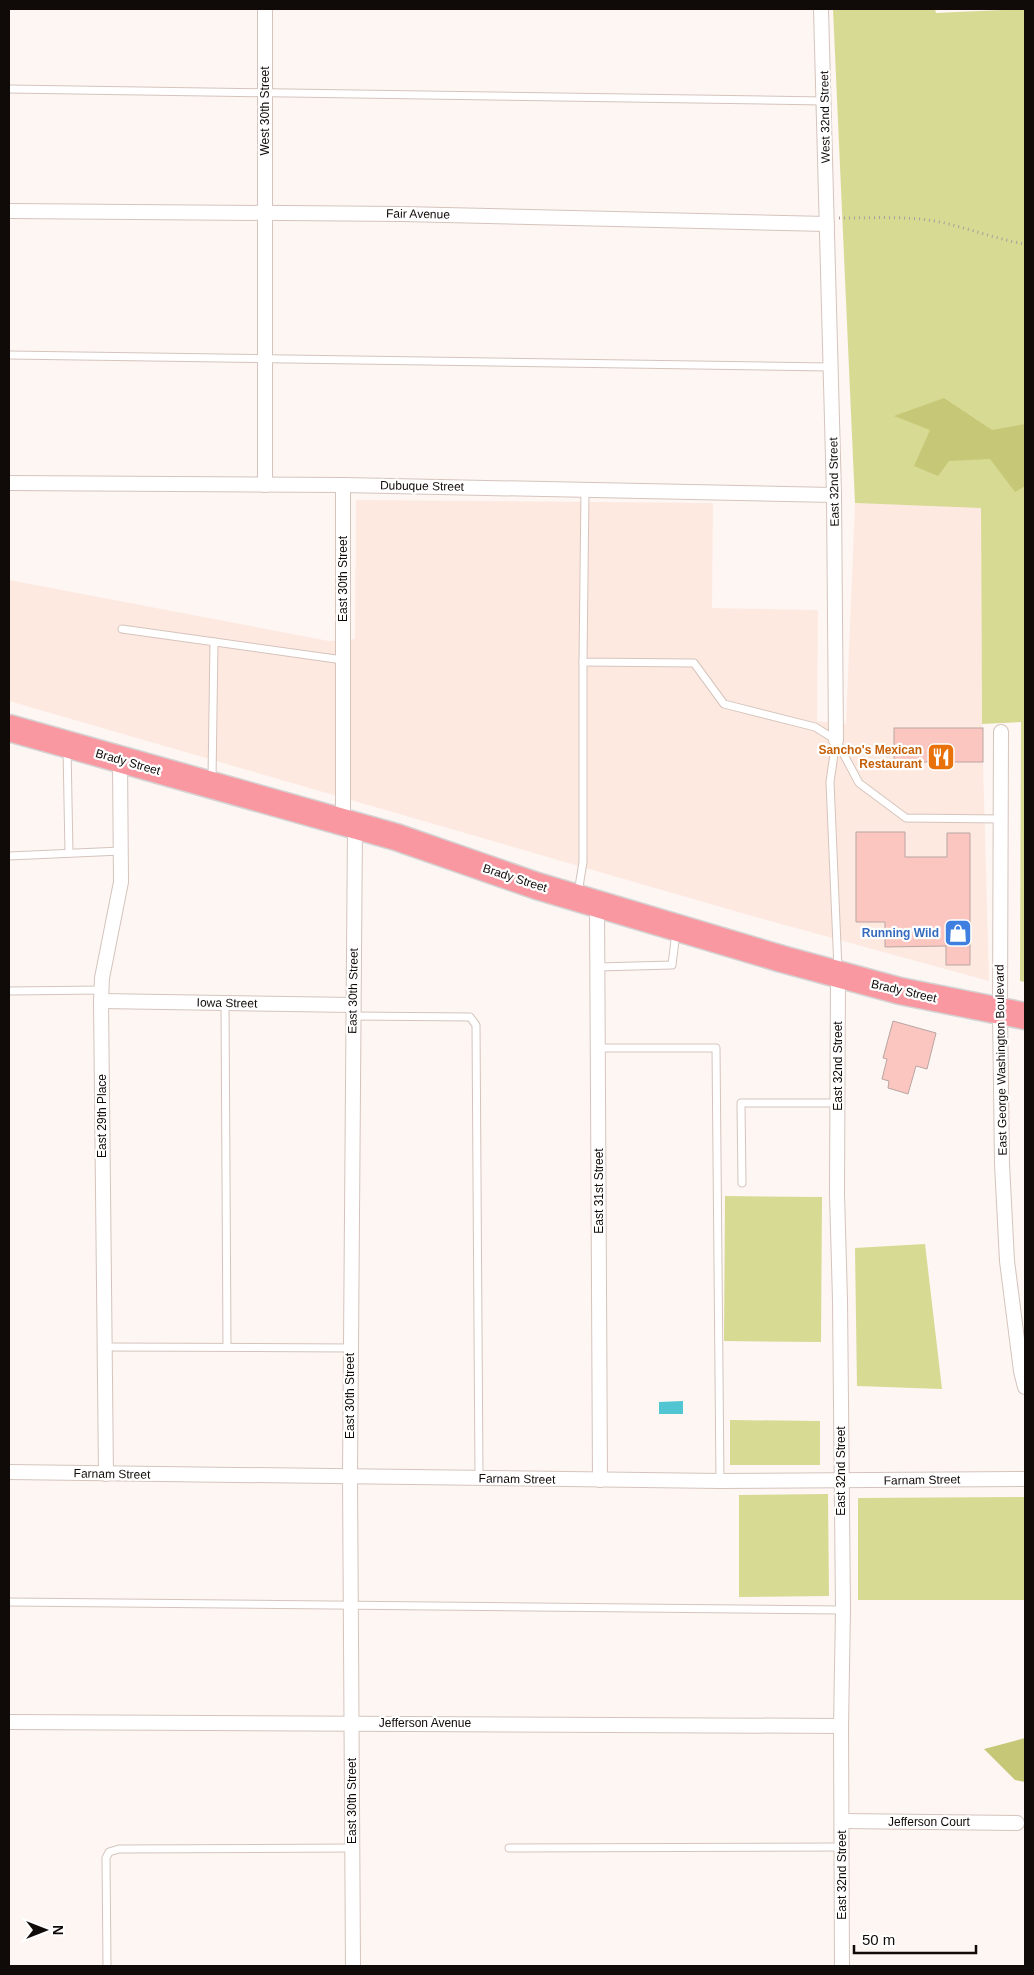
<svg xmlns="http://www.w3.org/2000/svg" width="1034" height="1975" font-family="Helvetica,sans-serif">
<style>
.built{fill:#fee9e0}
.green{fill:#d7da93}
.forest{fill:#c6c877}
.water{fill:#52c5d3}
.building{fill:#fbc6bf;stroke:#b9a5a3}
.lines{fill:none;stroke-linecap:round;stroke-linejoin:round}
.lane-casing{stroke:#d5c4bc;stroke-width:9}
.street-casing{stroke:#d5c4bc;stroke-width:16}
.highway-casing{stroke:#d4d3d3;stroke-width:29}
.path{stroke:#a7a09e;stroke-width:3;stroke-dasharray:1 4;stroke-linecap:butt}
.lane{stroke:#fff;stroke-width:7}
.street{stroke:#fff;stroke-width:14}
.highway{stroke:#fa98a1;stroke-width:26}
.labels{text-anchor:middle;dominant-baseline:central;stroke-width:4.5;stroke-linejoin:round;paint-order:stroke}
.street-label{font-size:12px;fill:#100a08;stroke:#fff}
.food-label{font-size:12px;font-weight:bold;fill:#c56008;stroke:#fff;text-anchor:end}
.shop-label{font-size:12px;font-weight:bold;fill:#366cbe;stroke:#fff;text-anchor:end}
</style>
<rect width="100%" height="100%" fill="#fdf6f3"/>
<polygon class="built" points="356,500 713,503 712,608 818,610 817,721 846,724 855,503 981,507 982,724 989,981 752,916 9,701 9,580 329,641 355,639"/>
<g class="green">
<polygon points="833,9 935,9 936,13 1025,9 1025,982 1020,981 1021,722 982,724 981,508 855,503"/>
<polygon points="725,1196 822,1197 821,1342 724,1341"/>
<polygon points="925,1244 942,1389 857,1386 855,1248"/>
<polygon points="730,1420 820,1421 820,1465 730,1465"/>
<polygon points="828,1494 829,1596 739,1597 739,1495"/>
<polygon points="1025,1497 1025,1600 858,1600 858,1498"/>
</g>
<g class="forest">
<polygon points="944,398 992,430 1025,424 1025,486 1015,492 990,459 949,461 938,476 914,466 930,430 894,416"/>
<polygon points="1025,1738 1025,1782 1015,1780 984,1749"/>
</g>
<polygon class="water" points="683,1401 683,1414 659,1414 659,1402"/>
<g class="building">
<rect x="894" y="728" width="89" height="34"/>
<polygon points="856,832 905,832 905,857 947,857 947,833 970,833 970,965 946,965 946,946 885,947 885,922 856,922"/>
<polygon points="893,1021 936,1033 927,1069 916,1066 908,1094 888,1088 889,1081 882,1079 887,1059 883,1058"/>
</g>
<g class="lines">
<g class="lane-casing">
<g id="lane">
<polyline points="9,89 825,101"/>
<polyline points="9,355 830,367"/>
<polyline points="585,489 583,662 694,663 724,704 815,727 836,740 859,783 906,818 1001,819"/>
<polyline points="122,629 343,660"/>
<polyline points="836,740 830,782 838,969"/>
<polyline points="67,748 69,853"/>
<polyline points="212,780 214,642"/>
<polyline points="9,856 121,851"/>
<polyline points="578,893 583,862 583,662"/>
<polyline points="598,967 672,965 676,932"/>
<polyline points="9,991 102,990"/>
<polyline points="225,1003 227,1347"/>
<polyline points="353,1016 470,1017 476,1025 479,1478"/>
<polyline points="598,1048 716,1048 720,1481"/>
<polyline points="742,1183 741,1103 838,1103"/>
<polyline points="104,1347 351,1348"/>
<polyline points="9,1602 843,1610"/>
<polyline points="509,1848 842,1847"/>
<polyline points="107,1966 106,1858 109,1852 119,1849 352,1848"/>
</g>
</g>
<g class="street-casing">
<g id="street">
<polyline points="821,9 834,495 836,740"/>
<polyline points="9,211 402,214 827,224"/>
<polyline points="9,483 343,485 834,495"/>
<polyline points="265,485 265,9"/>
<polyline points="343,485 343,822"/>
<polyline points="1001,732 1000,1011 1002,1164 1007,1261 1021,1371 1025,1387"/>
<polyline points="597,903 600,1480"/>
<polyline points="838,975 837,1194 840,1300 843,1610 841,1726 842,1966"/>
<polyline points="101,1001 353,1005"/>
<polyline points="9,1472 720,1481 1025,1479"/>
<polyline points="106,1474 101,1001 102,978 121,882 120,760"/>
<polyline points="9,1722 841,1726"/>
<polyline points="842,1821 1017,1823"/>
<polyline points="353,1966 350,1476 355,825"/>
</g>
</g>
<g class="highway-casing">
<polyline id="highway" points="9,728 396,837 537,886 782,959 900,991 1025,1016"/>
</g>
<path class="path" d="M 839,218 C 871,218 904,216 935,221 C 966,227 995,239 1025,244"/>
<use href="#lane" class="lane"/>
<use href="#street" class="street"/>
<use href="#highway" class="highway"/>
</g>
<defs>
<g id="restaurant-square" transform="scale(1.4375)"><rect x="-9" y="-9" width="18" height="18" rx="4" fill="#e8710a" stroke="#fff"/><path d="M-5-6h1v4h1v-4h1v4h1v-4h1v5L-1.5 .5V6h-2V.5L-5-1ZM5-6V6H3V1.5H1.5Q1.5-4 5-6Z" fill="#fff"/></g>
<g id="shop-square" transform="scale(1.4375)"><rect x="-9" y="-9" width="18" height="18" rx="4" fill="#3f7fe0" stroke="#fff"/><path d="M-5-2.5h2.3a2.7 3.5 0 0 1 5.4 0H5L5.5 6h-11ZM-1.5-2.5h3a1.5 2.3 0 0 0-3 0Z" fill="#fff"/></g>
</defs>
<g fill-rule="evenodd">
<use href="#restaurant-square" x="941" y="757"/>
<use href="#shop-square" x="958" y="933"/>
</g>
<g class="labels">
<g class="street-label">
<text transform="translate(265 111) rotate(-90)">West 30th Street</text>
<text transform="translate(825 117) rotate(-91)">West 32nd Street</text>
<text transform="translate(418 214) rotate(1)">Fair Avenue</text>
<text transform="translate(834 482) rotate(-91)">East 32nd Street</text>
<text transform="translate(422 486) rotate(1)">Dubuque Street</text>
<text transform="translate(343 579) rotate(-90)">East 30th Street</text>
<text transform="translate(128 762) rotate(16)">Brady Street</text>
<text transform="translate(515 878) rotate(18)">Brady Street</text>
<text transform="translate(353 991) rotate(-89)">East 30th Street</text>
<text transform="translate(904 991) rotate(13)">Brady Street</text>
<text transform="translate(227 1003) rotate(1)">Iowa Street</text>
<text transform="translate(1001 1060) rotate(-91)">East George Washington Boulevard</text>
<text transform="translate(838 1066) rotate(-90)">East 32nd Street</text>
<text transform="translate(102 1116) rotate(-90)">East 29th Place</text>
<text transform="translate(599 1191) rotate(-90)">East 31st Street</text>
<text transform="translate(350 1396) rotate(-90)">East 30th Street</text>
<text transform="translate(841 1471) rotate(-90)">East 32nd Street</text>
<text transform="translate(112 1474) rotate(1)">Farnam Street</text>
<text transform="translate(517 1479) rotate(1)">Farnam Street</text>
<text transform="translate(922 1480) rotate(-1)">Farnam Street</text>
<text x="425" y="1723">Jefferson Avenue</text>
<text transform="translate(352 1801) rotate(-90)">East 30th Street</text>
<text x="929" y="1822">Jefferson Court</text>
<text transform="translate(842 1875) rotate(-90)">East 32nd Street</text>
</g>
<g class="food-label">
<text x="922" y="750">Sancho's Mexican<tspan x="922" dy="14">Restaurant</tspan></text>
</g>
<g class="shop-label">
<text x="939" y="933">Running Wild</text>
</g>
</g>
<rect width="1034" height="1975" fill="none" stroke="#100a08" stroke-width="20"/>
<g transform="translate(45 1930) rotate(90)" stroke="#ffffff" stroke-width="4" paint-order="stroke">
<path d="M0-4L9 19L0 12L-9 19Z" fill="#100a08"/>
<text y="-8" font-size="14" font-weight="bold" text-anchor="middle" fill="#100a08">N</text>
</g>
<path d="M854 1945v8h122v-8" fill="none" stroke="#100a08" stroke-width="2.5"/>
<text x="862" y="1945" font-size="15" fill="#100a08" stroke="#ffffff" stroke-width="4" paint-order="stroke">50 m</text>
</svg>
